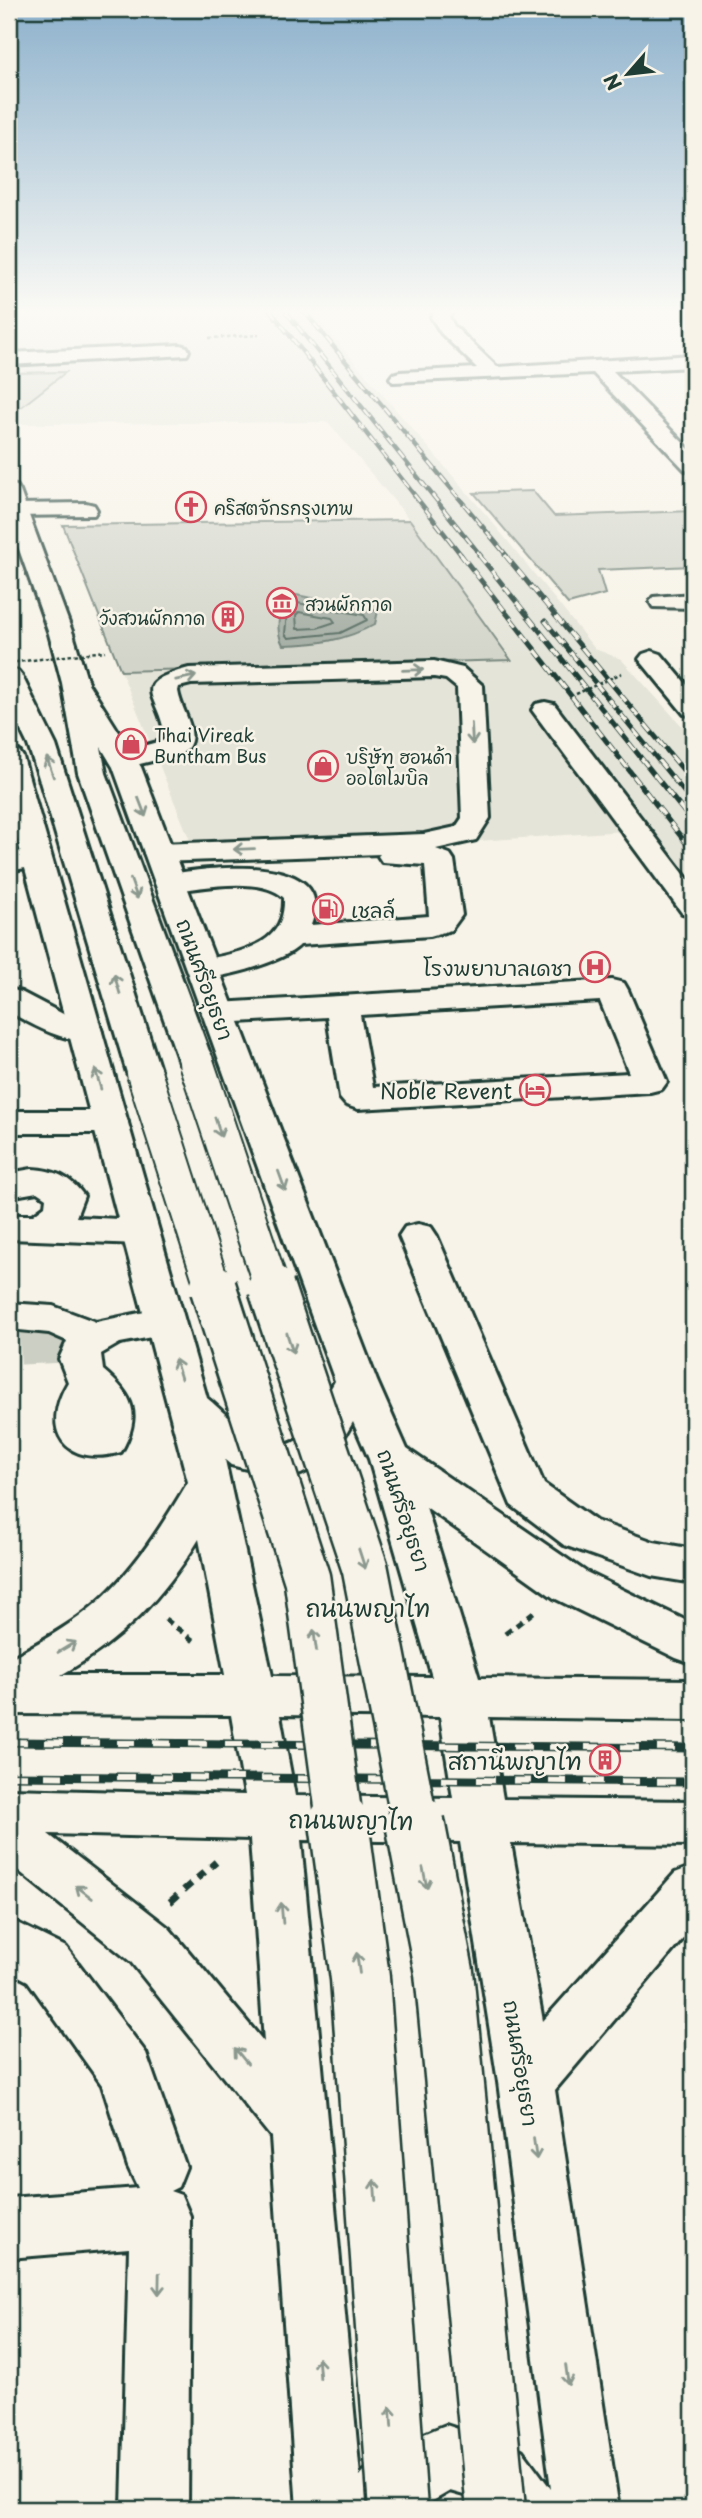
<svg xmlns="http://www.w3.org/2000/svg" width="702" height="2518" font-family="'Playpen Sans','Playpen Sans Thai',sans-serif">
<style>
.built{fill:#e5e4d9}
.green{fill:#d3d5ca;stroke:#79897f;stroke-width:2}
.water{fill:#a4ada3;stroke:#6f8077;stroke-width:2}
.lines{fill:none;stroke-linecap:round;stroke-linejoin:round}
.shore{stroke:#546a60;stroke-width:2}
.minor-tunnel{stroke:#cccfc4;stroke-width:45;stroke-dasharray:45 22;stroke-linecap:butt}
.minor-casing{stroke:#1f3d34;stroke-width:6}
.major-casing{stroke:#1f3d34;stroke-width:6}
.path-far2{stroke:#1f3d34;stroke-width:2.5;stroke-dasharray:3.5 2.5;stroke-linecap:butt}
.path-far1{stroke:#1f3d34;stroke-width:5;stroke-dasharray:8 6;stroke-linecap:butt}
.path{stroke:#1f3d34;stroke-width:7;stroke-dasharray:10 8;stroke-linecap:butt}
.minor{fill:#f7f3e8;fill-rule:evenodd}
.major{fill:#f7f3e8;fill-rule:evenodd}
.rail-far2-casing{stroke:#1f3d34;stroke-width:4.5}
.rail-far1-casing{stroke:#1f3d34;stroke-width:5}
.rail-casing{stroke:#1f3d34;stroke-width:9}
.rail-far2{stroke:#f7f3e8;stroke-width:2.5;stroke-dasharray:9;stroke-linecap:butt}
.rail-far1{stroke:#f7f3e8;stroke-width:3.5;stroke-dasharray:10;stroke-linecap:butt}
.rail{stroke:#f7f3e8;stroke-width:6;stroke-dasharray:18;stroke-linecap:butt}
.major-bridge-far2-casing{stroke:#1f3d34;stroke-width:38;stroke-linecap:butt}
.major-bridge-far1-casing{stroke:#1f3d34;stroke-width:50;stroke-linecap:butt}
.major-bridge-casing{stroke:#1f3d34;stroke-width:63;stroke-linecap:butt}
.path-bridge{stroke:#1f3d34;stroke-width:2.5;stroke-dasharray:3.5 2.5;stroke-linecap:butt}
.major-bridge-far2{stroke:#f7f3e8;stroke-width:34}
.major-bridge-far1{stroke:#f7f3e8;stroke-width:45}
.major-bridge{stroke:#f7f3e8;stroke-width:58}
.oneway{stroke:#8b988e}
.labels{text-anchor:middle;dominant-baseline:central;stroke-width:5;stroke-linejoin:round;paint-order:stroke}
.far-poi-label{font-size:18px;fill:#1f3d34;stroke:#f7f3e8;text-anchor:start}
.poi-label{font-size:21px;fill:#1f3d34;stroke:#f7f3e8;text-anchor:end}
.street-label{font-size:21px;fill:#1f3d34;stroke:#f7f3e8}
.quarter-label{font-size:24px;fill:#1f3d34;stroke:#f7f3e8}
.near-poi-label{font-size:24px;fill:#1f3d34;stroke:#f7f3e8;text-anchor:end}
.near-street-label{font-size:24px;fill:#1f3d34;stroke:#f7f3e8}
</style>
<rect width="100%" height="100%" fill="#f7f3e8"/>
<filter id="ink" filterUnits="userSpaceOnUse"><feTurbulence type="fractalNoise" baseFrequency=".0143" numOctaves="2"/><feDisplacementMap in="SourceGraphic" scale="14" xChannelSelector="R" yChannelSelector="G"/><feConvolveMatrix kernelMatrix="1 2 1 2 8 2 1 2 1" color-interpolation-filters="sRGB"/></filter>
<g filter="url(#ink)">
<polygon class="built" points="9,310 310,310 489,518 595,649 621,659 693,738 693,900 639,830 198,860 121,671 510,660 410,520 328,422 19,424 9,399"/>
<g class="green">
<polygon points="66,372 16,411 9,397 9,373"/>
<polygon points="533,491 554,516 693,511 693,566 598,570 605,594 568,604 474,493"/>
<polygon points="410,520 511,660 121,671 63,525"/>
</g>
<path class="water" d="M 286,593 L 378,611 L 375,624 C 345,641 317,644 283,645 C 274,629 280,610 286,593 Z"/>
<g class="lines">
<g class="shore">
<polygon points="292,602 364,615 367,620 340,633 288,638 285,634 287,612"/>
<polygon points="299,612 332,618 335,622 317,628 297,629 296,615"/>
</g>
<polyline class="minor-tunnel" points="20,1342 92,1339"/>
<g class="minor-casing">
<g id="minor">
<polygon points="436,310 454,310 449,317 454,326 497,367 693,355 693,367 613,371 693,453 693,471 685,470 593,373 393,382 390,378 393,374 400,372 477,368 441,333 431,317"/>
<polygon points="180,345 187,347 189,351 187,355 9,365 9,353"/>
<polygon points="86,503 94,505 97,510 94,515 9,516 9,506 16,504"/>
<polygon points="693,594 693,608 653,607 650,602 653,597"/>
<polygon points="652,651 661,654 693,692 693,716 684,714 639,659 643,654"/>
<path d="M 434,661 L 463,668 L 483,686 L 490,818 L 476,840 L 436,849 L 450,854 L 454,860 L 462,915 L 451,930 L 430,936 L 300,945 C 284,962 214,982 192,977 L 187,970 L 192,963 C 232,952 286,951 284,898 C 262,875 199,888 170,892 L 159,889 L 155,883 L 159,877 C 197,867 340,849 311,925 L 429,916 L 425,865 L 382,862 L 378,856 L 380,854 L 159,862 L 148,859 L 144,853 L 148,847 L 159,844 L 424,834 L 456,827 L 462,818 L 457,688 L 446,679 L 434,677 L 191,684 L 179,687 L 178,691 C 181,713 205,738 181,754 L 123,768 L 113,766 L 109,760 L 113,754 L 165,740 C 163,696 123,685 189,668 Z"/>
<polygon points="545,702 554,704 693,886 693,915 682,913 532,710 536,704"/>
<polygon points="36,849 47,852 51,858 47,864 9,871 9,853"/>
<path d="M 612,980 L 624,983 L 628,990 L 667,1082 L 662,1089 L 650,1092 L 358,1109 L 346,1105 L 340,1098 L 327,1017 L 219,1023 L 207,1020 L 202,1013 L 207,1006 L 219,1003 ZM 600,1001 L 629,1073 L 373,1087 L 360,1015 Z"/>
<path d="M 9,989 L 21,992 L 65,1015 L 97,1025 L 102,1032 L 97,1039 C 68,1046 34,1025 9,1012 Z"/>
<polygon points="9,1111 110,1111 123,1114 128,1122 123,1130 110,1133 9,1133"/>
<path d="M 32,1169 C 54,1170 71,1177 84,1196 L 76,1217 L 140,1220 L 153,1223 L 159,1232 L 153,1241 L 140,1244 L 9,1239 L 9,1215 L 33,1215 L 45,1206 L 46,1198 L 37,1192 L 9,1197 L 9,1173 Z"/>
<polygon points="418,1224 431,1227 437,1236 544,1484 596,1521 654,1542 693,1549 693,1583 651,1576 564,1545 511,1505 399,1236 405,1227"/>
<path d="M 9,1303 L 53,1306 L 96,1322 L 164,1308 L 178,1312 L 184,1322 L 178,1332 L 120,1343 L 101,1354 L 103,1370 C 134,1396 142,1415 121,1452 C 66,1468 39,1431 68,1382 L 59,1359 L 67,1341 L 49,1333 L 9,1329 Z"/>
<polygon points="9,1919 66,1947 146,2053 186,2167 178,2187 170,2191 181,2195 190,2216 188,2509 122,2509 129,2248 9,2258 9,2198 138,2188 128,2167 102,2085 28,1981 9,1971"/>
</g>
</g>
<g class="major-casing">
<g id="major">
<path d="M 9,485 L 17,486 L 20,491 L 73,634 L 88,683 L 141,767 L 377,1381 L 407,1449 L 586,1572 L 693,1624 L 693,1664 L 676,1658 L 554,1598 L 426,1507 L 479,1678 L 693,1680 L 693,1720 L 489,1717 L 503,1799 L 693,1801 L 693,1845 L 511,1843 L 543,2021 L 675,1873 L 693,1866 L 693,1927 L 555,2090 L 619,2509 L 486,2509 L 478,2499 L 450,2491 L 419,2509 L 297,2509 L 271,2137 L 131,1962 L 9,1863 L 9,1789 L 245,1795 L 231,1715 L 9,1714 L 9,1659 C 33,1646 57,1633 79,1617 C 127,1582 159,1531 188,1482 L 9,808 L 9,749 L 19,751 L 23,757 L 207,1398 C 229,1416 276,1469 304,1433 C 316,1417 325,1398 335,1381 L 113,767 L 101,747 L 106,773 L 213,1062 L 208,1069 L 196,1072 L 184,1069 L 179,1062 L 78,773 L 62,683 L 49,634 L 9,521 ZM 353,1422 L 369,1459 L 432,1677 L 272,1676 L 225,1460 L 231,1465 L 286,1479 L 301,1474 L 332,1458 ZM 199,1539 L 225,1675 L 61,1675 C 121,1641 163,1598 199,1539 ZM 280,1715 L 440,1717 L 453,1798 L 295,1796 ZM 48,1834 L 250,1839 L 264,2042 L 169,1928 ZM 301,1840 L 460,1842 L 498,2082 L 551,2489 L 522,2450 L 446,2425 C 418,2436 379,2452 360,2476 Z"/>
<polygon points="9,668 18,671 22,676 56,745 161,1073 156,1080 144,1083 132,1080 127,1073 38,775 28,745 9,706"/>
</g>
</g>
<g class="path-far2">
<polyline points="209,338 259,335"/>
<polyline points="576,694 622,673"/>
</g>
<g class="path-far1">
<polyline points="165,1619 194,1641"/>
<polyline points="505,1634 535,1611"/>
</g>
<polyline class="path" points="170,1902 216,1862"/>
<use href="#minor" class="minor"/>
<use href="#major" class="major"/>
<g class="rail-far2-casing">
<g id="rail-far2">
<polyline points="270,310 462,556"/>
<polyline points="303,310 507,556"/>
<polyline points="286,312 481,556"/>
</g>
</g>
<g class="rail-far1-casing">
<g id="rail-far1">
<polyline points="461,555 693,852"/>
<polyline points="479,555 693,823"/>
<polyline points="505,555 693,782"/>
<polyline points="545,621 693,803"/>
</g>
</g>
<g class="rail-casing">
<g id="rail">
<polyline points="9,1742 693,1748"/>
<polyline points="9,1776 693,1782"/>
</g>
</g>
<use href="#rail-far2" class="rail-far2"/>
<use href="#rail-far1" class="rail-far1"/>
<use href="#rail" class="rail"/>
<g class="major-bridge-far2-casing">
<g id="major-bridge-far2">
<polyline points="196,1062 272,1288"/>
<polyline points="144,1073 213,1288"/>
</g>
</g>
<g class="major-bridge-far1-casing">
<g id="major-bridge-far1">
<polyline points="213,1287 307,1579 340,1824"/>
<polyline points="271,1287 365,1568 415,1824"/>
</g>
</g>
<g class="major-bridge-casing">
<g id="major-bridge">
<polyline points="339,1822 360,1978 398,2509"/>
<polyline points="415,1822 444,1972 496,2509"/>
</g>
</g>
<polyline class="path-bridge" points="9,663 105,651"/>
<use href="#major-bridge-far2" class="major-bridge-far2"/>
<use href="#major-bridge-far1" class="major-bridge-far1"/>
<use href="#major-bridge" class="major-bridge"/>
</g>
<defs><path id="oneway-shaft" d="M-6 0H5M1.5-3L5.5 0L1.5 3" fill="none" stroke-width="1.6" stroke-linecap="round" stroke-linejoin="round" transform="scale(1.75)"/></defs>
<g class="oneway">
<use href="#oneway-shaft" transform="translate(413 670) rotate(-2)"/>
<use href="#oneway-shaft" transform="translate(186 678) rotate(-12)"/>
<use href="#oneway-shaft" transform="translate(472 734) rotate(87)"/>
<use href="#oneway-shaft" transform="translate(50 767) rotate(-109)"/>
<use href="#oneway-shaft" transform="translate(142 807) rotate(69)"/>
<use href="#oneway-shaft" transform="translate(244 849) rotate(178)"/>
<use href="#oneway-shaft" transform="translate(134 889) rotate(70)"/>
<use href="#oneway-shaft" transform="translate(117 984) rotate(-107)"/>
<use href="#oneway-shaft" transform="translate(98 1079) rotate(-106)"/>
<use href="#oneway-shaft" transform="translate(218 1127) rotate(72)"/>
<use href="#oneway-shaft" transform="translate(282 1181) rotate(70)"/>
<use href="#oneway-shaft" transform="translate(290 1343) rotate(72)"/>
<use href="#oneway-shaft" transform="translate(178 1369) rotate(-107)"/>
<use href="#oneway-shaft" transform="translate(362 1559) rotate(72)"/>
<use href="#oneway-shaft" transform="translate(315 1640) rotate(-98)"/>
<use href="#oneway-shaft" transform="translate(67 1647) rotate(-31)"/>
<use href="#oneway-shaft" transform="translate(425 1878) rotate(79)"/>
<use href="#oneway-shaft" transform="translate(84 1892) rotate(-142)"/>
<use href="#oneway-shaft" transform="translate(282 1913) rotate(-95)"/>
<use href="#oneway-shaft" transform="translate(358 1963) rotate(-98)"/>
<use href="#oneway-shaft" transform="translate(241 2056) rotate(-129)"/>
<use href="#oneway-shaft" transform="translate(535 2149) rotate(82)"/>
<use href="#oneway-shaft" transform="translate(375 2190) rotate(-94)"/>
<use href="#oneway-shaft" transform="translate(159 2284) rotate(91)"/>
<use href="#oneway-shaft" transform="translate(319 2368) rotate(-95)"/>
<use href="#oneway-shaft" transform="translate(567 2375) rotate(82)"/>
<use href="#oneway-shaft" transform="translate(391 2417) rotate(-94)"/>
</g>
</g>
<linearGradient id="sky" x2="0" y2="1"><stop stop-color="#8db1cc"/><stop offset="0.47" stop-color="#fbfaf5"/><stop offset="1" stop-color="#fbfaf5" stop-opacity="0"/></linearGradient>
<rect width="702" height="662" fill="url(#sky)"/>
<defs>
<g id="church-ring" transform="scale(1.575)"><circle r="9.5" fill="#f7f3e8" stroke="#d1495b" stroke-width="1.5"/><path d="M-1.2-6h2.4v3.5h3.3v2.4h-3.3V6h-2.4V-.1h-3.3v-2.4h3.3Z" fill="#d1495b"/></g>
<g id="museum-ring" transform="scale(1.575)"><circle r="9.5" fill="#f7f3e8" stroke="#d1495b" stroke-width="1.5"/><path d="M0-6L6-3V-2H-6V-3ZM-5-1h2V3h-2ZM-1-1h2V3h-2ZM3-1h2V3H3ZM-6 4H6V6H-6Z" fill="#d1495b"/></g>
<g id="building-ring" transform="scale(1.575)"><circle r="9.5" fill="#f7f3e8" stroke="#d1495b" stroke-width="1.5"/><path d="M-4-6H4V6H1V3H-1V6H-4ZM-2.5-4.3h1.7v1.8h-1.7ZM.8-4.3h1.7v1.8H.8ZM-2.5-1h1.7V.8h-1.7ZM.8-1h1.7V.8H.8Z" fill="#d1495b"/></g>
<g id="shop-ring" transform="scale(1.575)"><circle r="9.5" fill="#f7f3e8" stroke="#d1495b" stroke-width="1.5"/><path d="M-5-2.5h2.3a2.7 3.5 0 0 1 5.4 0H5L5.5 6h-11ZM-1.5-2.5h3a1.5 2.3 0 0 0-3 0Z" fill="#d1495b"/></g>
<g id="fuel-ring" transform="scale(1.575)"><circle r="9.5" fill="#f7f3e8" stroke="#d1495b" stroke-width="1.5"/><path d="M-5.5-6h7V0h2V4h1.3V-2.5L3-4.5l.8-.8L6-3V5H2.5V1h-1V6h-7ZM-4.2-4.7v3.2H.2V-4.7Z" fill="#d1495b"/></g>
<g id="hospital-ring" transform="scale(1.575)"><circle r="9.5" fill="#f7f3e8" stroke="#d1495b" stroke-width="1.5"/><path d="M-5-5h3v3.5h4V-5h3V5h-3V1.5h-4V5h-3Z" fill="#d1495b"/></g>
<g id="hotel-ring" transform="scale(1.575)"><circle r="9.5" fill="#f7f3e8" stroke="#d1495b" stroke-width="1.5"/><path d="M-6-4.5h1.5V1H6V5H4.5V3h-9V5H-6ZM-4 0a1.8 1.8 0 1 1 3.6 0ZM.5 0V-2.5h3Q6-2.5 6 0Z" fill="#d1495b"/></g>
</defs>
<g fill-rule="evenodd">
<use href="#church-ring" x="191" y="507"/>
<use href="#museum-ring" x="282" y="603"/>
<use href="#building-ring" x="228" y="617"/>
<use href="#shop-ring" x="131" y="744"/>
<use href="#shop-ring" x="323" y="766"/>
<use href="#fuel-ring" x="328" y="909"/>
<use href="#hospital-ring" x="595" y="967"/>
<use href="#hotel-ring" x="535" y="1090"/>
<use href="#building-ring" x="605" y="1760"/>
</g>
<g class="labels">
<g class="far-poi-label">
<text x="214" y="507">คริสตจักรกรุงเทพ</text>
<text x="305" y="603">สวนผักกาด</text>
<text x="205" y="617" text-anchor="end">วังสวนผักกาด</text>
<text x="154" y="734">Thai Vireak<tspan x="154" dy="21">Buntham Bus</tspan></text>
<text x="346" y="756">บริษัท ฮอนด้า<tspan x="346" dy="21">ออโตโมบิล</tspan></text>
</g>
<g class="poi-label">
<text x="351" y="909" text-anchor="start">เชลล์</text>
<text x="572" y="967">โรงพยาบาลเดชา</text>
<text x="512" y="1090">Noble Revent</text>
</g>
<g class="street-label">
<text transform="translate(206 979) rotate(70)">ถนนศรีอยุธยา</text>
<text transform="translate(405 1510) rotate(72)">ถนนศรีอยุธยา</text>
<text transform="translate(522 2063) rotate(81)">ถนนศรีอยุธยา</text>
</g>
<g class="quarter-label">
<text x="368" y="1607">ถนนพญาไท</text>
</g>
<g class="near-poi-label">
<text x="582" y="1760">สถานีพญาไท</text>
</g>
<g class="near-street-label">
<text transform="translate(351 1819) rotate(1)">ถนนพญาไท</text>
</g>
</g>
<rect width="702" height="2518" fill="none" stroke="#f7f3e8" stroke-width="35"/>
<rect x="18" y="18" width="667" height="2483" fill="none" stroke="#1f3d34" stroke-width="2.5" filter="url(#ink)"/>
<g transform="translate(628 74) rotate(242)" stroke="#f7f3e8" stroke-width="5" paint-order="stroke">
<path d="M0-5L12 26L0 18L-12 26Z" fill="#1f3d34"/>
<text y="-10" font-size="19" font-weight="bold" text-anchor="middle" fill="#1f3d34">N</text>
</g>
</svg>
